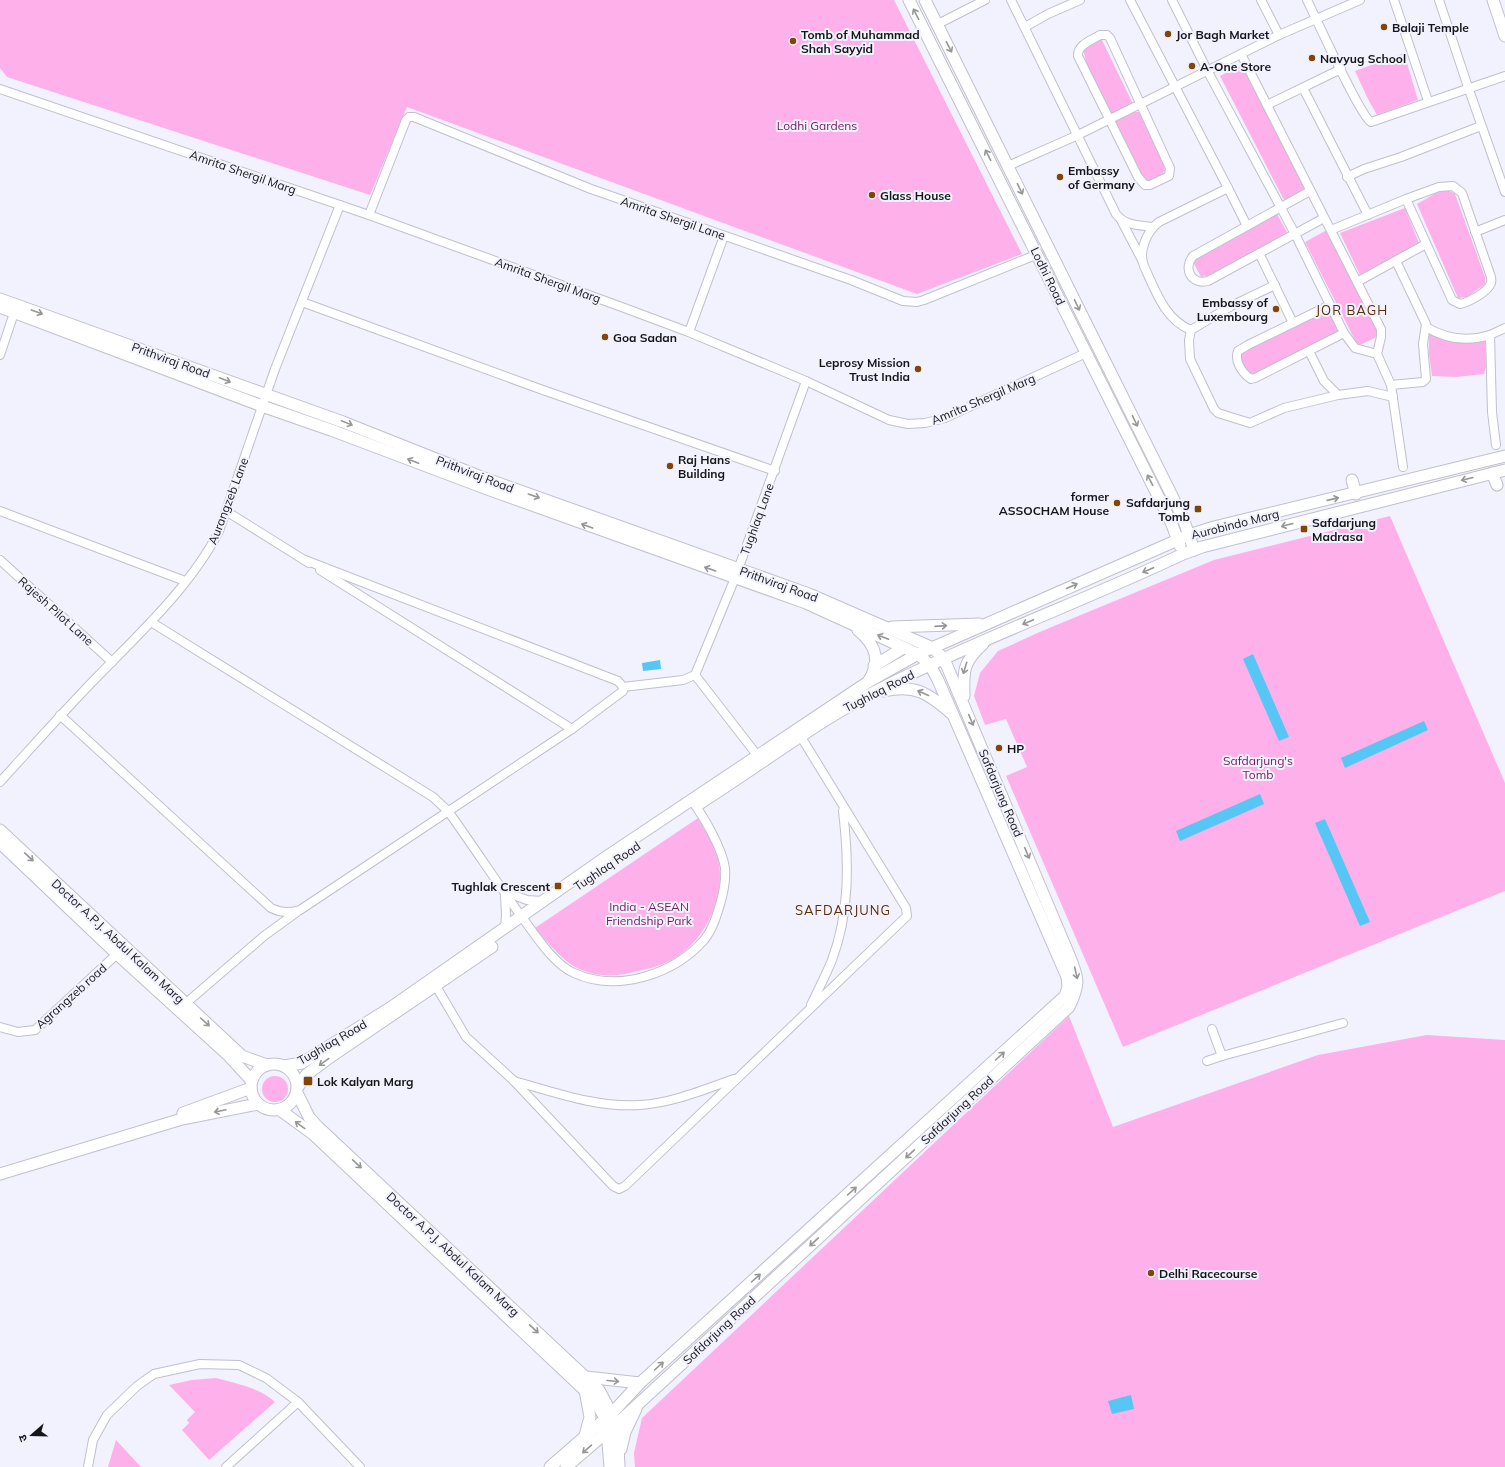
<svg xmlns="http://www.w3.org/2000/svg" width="1505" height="1467" font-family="Mulish,'Noto Sans Devanagari',sans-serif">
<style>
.green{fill:#feb0ea}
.water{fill:#56c6f4}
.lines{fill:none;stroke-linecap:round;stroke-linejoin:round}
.street-casing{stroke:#bfc0cc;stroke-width:10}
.secondary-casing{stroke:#bfc0cc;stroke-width:13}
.street{stroke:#fff;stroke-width:8}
.secondary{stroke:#fff;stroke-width:11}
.oneway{stroke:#969698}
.poi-dot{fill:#834505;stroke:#f1f2fe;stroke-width:1.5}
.labels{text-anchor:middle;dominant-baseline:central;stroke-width:4;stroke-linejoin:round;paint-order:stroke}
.poi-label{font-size:12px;font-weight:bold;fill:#16161a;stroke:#f1f2fe;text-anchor:start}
.park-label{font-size:12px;fill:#741964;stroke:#f1f2fe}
.street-label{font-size:12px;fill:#16161a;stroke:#f1f2fe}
.neighbourhood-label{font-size:13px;letter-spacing:1px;fill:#5b3008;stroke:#f1f2fe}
</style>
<rect width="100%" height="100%" fill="#f1f2fe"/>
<g class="green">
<polygon points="0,0 894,0 1022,254 917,294 407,107 370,195 7,77 0,68"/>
<polygon points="1101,38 1132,102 1131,105 1112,113 1108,108 1087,67 1083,48"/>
<polygon points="1404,53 1418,100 1377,115 1368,99 1355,71"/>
<polygon points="1242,65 1306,188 1284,200 1220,76"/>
<polygon points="1134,112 1139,112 1164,164 1165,171 1157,179 1144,181 1142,179 1115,121"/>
<polygon points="1448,190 1455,194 1485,277 1485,284 1467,297 1458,298 1417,204 1436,193"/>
<polygon points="1405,208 1419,243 1360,275 1340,233"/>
<polygon points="1277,214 1288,234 1212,275 1201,277 1192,260"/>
<polygon points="1327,230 1381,335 1358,346 1305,242"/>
<polygon points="1329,308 1340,333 1252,376 1243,367 1240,353"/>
<polygon points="1429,333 1476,342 1485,341 1486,367 1484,374 1456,377 1432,376 1429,354"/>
<polygon points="1390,516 1505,783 1505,891 1123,1047 1006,776 1027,767 1006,719 985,725 974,696 980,673 998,651 1042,631 1214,560"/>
<path d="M 698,818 C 708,836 721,854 720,876 C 720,908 702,941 675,958 C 664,965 651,968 638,971 C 620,976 600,978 582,970 C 564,964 547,941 535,928 Z"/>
<polygon points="1069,1016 1113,1127 1318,1055 1427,1035 1505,1040 1505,1467 635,1467 634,1453 642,1418"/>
<circle cx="275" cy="1089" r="13"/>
<path d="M 216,1378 C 235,1383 260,1388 275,1402 L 209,1460 L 182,1430 L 189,1423 L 187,1420 L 195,1412 L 169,1385 L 192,1380 Z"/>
<polygon points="116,1440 141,1467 108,1467"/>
</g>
<g class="water">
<polygon points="1253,654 1289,737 1279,741 1243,659"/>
<polygon points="660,660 661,669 643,671 642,663"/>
<polygon points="1424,721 1428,730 1345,768 1341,758"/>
<polygon points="1260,794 1264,804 1180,841 1176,831"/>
<polygon points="1325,819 1370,922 1360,926 1315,823"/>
<polygon points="1131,1395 1134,1409 1112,1414 1108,1401"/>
</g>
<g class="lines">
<g class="street-casing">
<g id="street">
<path d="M 1011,0 L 1116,214 C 1125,226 1139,225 1153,227"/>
<path d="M 1130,0 L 1228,188 L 1159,222 C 1147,231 1138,251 1144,266 C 1155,290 1165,320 1191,330"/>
<polyline points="1172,0 1207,70 1295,234 1344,333 1355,348 1377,354"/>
<polyline points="1261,0 1279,35"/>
<path d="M 1307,0 C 1316,18 1360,116 1371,122 L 1505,76"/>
<polyline points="1394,0 1428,101"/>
<polyline points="1439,0 1468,87 1505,192"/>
<polyline points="938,24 985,0"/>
<polyline points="1025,27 1048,14 1080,0"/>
<path d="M 1100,35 L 1107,35 L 1110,38 L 1170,168 L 1169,176 L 1150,185 L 1145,185 L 1138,177 L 1078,56 C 1077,45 1092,40 1100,35 Z"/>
<polyline points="1241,54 1381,329 1381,337 1377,354 1391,385 1403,467"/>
<polyline points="1303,88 1368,215"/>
<polyline points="0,89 369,215 619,306 686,331 806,381 889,420 908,424 925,423 945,418 1086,353"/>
<polyline points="1267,105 1341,69"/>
<polyline points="1008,166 1078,135 1279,35 1360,0"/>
<polyline points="1347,177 1364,169 1401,157 1481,126"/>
<polyline points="1228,188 1247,226"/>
<path d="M 1310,191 L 1193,256 C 1183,269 1191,285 1208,281 L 1324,218"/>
<polyline points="369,215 406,120 409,117 414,117 591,189 851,280 903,301 917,302 924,300 1038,254"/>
<polyline points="1121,220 1142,260"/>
<path d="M 1331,230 L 1406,199 L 1439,187 L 1453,186 L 1462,193 L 1490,274 C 1491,277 1492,279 1491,283 C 1488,292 1469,302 1460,304 L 1452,300 L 1406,199"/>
<polyline points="1475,232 1505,220"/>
<polyline points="1259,253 1293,323"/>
<polyline points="1357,282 1426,244"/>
<polyline points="1275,285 1231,306 1191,330 1189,340 1190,359 1214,409 1218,413 1250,423 1284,408 1338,395 1368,391 1393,397"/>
<polyline points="302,302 540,389 775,471"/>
<path d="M 1330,305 L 1248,345 L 1238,351 C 1234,361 1242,373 1251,379 L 1255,378 L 1344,333"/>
<path d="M 1426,327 C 1446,339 1468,342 1490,335"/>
<polyline points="689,332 724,236"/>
<polyline points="1309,351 1324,381 1338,395"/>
<polyline points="0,355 14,313"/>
<polyline points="1391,385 1423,382 1426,379 1423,344 1426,324 1396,261"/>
<polyline points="1496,445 1492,412 1490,335 1505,328"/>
<polyline points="0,511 185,581"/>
<polyline points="226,511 309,563"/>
<polyline points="0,560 112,662"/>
<polyline points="320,570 572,729"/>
<path d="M 151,622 L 433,797 L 448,811 C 473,846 496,881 521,916 C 535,934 553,964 574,973 C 618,993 674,974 704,940 C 713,929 717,915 721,901 C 724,890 726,880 725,868 C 722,848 704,817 692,801"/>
<polyline points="695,675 757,755"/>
<polyline points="623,687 683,680 695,675 735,578 806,381"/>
<path d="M 60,715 L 271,908 C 281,913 289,913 300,910 L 572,729 L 623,691 L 623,687 L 618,681 L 305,560"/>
<path d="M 0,782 C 32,747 63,712 97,677 C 139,634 191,586 219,531 L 275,369 L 340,205"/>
<polyline points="505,892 527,900 543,901"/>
<polyline points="505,895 506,915 505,929"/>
<polyline points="433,981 466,1037 513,1080 613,1186 619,1189 625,1186 907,916 906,908 798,732"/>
<polyline points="185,1004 264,936 297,912"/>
<path d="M 811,1005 C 818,990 826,975 832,960 C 850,912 849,861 843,811"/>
<polyline points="0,1027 18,1032 35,1030 117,954"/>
<polyline points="1212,1029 1222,1056 1343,1023"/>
<polyline points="1207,1061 1222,1056"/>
<path d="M 514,1081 C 554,1092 597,1108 640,1105 C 672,1103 703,1090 734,1079"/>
<polyline points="88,1467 93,1440 107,1415 137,1386 154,1374 200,1364 239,1365 266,1378 298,1402 360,1467"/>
<polyline points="226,1467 298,1402"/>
</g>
</g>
<g class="secondary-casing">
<g id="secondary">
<polyline points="909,0 1171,522 1180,546"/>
<polyline points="925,0 1183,518 1194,550"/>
<polyline points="1493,0 1505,36"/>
<path d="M 0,299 L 343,422 L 484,478 L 809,594 L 933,648 L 944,659 L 1069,955 C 1079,979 1080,984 1069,1007 L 622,1419 L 566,1467"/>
<polyline points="0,307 262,406 331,430 490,490 806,603 918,654 930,665 938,680 1067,977 1068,987 1065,996 640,1383 612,1413 550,1467"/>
<polyline points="1492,473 1497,485"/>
<polyline points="1352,480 1356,494"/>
<polyline points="892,627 979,624"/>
<path d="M 858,630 C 876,645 882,661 868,682"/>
<polyline points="874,666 903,648"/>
<path d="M 884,691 C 915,684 928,693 951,713"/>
<path d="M 964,696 C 963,671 963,662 983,644"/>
<path d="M 699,804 C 762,764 821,718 888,685 C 984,637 1086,600 1183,554 L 1202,547 L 1505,470"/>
<polyline points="0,830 242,1056 267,1065"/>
<polyline points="0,843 117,954 229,1056 252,1081"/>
<circle cx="274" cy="1087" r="23"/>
<polyline points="284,1066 302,1063 390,1008 606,857 868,682 918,654 1189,535 1214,527 1505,456"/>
<polyline points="298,1087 306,1075 326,1060 492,947"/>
<polyline points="297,1093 309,1117 317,1126 599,1390 617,1424 619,1467"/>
<polyline points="280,1110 313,1134 594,1399 605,1418 607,1431 610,1467"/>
<polyline points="183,1113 251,1088"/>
<polyline points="0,1174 182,1119 258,1104"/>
<polyline points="586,1377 640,1383"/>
<polyline points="585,1390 590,1417 585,1436"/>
<polyline points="621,1449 625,1432 636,1409"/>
</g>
</g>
<use href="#street" class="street"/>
<use href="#secondary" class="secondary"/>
</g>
<defs><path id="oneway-shaft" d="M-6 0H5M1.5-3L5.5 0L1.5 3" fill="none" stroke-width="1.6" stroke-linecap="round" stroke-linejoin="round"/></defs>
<g class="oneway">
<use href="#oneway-shaft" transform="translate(916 14) rotate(-117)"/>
<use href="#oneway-shaft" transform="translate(949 47) rotate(63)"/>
<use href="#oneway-shaft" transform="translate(988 155) rotate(-117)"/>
<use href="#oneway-shaft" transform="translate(1020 189) rotate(64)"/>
<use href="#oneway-shaft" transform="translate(1077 305) rotate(64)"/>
<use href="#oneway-shaft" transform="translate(37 312) rotate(20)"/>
<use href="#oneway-shaft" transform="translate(225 380) rotate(21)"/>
<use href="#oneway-shaft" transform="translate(1135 421) rotate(64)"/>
<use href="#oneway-shaft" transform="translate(347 423) rotate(22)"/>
<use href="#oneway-shaft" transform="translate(413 461) rotate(-159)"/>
<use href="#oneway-shaft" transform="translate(1467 479) rotate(166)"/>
<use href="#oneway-shaft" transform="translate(1150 480) rotate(-117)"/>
<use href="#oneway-shaft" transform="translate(534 496) rotate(19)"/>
<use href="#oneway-shaft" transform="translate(1333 499) rotate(-13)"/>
<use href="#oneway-shaft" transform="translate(1287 525) rotate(165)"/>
<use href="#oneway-shaft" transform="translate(587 526) rotate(-160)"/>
<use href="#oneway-shaft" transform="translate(710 569) rotate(-161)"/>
<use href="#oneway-shaft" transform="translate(1148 570) rotate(157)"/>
<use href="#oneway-shaft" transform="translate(1072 586) rotate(-24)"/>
<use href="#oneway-shaft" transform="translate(1028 622) rotate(157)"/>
<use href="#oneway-shaft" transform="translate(941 626) rotate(-4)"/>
<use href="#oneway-shaft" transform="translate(883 637) rotate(-159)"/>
<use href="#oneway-shaft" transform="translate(965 668) rotate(107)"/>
<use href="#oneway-shaft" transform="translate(923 693) rotate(-156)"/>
<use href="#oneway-shaft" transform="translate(971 720) rotate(67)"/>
<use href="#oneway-shaft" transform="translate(1027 853) rotate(67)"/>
<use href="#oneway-shaft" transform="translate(29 857) rotate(43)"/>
<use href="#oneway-shaft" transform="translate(1076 973) rotate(77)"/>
<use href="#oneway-shaft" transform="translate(205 1022) rotate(42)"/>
<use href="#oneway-shaft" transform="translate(1000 1056) rotate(-42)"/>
<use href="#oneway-shaft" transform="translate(324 1062) rotate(144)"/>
<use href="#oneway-shaft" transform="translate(220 1111) rotate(168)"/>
<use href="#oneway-shaft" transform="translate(300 1125) rotate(-144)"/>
<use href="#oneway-shaft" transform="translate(910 1154) rotate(137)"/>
<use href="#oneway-shaft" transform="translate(357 1164) rotate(43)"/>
<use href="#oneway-shaft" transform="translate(852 1191) rotate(-42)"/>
<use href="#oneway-shaft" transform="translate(814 1242) rotate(137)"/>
<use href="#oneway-shaft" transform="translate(756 1278) rotate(-42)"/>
<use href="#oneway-shaft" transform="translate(534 1329) rotate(43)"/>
<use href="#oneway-shaft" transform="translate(659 1366) rotate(-42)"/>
<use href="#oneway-shaft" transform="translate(613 1381) rotate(5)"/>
<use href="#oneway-shaft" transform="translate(587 1449) rotate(139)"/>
</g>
<g class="poi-dot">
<circle cx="1384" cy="27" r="4"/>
<circle cx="1168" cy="34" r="4"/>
<circle cx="793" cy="41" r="4"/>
<circle cx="1312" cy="58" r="4"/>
<circle cx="1192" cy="66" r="4"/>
<circle cx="1060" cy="177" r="4"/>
<circle cx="872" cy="195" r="4"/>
<circle cx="1276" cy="309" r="4"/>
<circle cx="605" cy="337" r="4"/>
<circle cx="918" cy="369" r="4"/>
<circle cx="670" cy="466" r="4"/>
<circle cx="1117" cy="503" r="4"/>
<rect x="1194" y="505" width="8" height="8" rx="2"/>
<rect x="1300" y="525" width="8" height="8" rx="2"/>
<circle cx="999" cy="748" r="4"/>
<rect x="554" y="882" width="8" height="8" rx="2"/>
<rect x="303" y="1076" width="10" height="10" rx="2"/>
<circle cx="1151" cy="1273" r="4"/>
</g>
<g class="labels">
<g class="poi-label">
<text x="1392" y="27">Balaji Temple</text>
<text x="801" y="34">Tomb of Muhammad<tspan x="801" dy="14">Shah Sayyid</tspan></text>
<text x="1176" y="34">Jor Bagh Market</text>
<text x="1320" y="58">Navyug School</text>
<text x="1200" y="66">A-One Store</text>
<text x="1068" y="170">Embassy<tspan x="1068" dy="14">of Germany</tspan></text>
<text x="880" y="195">Glass House</text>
<text x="1268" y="302" text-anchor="end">Embassy of<tspan x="1268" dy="14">Luxembourg</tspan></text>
<text x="613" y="337">Goa Sadan</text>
<text x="910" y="362" text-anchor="end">Leprosy Mission<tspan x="910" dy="14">Trust India</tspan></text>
<text x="678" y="459">Raj Hans<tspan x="678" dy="14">Building</tspan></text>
<text x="1109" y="496" text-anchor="end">former<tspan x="1109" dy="14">ASSOCHAM House</tspan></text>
<text x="1190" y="502" text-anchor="end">Safdarjung<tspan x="1190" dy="14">Tomb</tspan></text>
<text x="1312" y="522">Safdarjung<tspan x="1312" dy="14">Madrasa</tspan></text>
<text x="1007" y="748">HP</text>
<text x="550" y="886" text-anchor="end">Tughlak Crescent</text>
<text x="317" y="1081">Lok Kalyan Marg</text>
<text x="1159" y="1273">Delhi Racecourse</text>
</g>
<g class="park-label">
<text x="817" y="125">Lodhi Gardens</text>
<text x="1258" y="760">Safdarjung's<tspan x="1258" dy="14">Tomb</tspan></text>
<text x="649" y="906">India - ASEAN<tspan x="649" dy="14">Friendship Park</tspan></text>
</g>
<g class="street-label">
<text transform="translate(243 172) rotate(19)">Amrita Shergil Marg</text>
<text transform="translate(673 218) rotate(19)">Amrita Shergil Lane</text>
<text transform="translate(1048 276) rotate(64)">Lodhi Road</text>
<text transform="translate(548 280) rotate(20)">Amrita Shergil Marg</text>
<text transform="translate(171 360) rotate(20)">Prithviraj Road</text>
<text transform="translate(983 399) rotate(-23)">Amrita Shergil Marg</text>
<text transform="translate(475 474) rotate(21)">Prithviraj Road</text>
<text transform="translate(228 501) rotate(-69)">Aurangzeb Lane</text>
<text transform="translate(757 519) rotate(-70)">Tughlaq Lane</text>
<text transform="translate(1235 524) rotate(-14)">Aurobindo Marg</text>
<text transform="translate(779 584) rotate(20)">Prithviraj Road</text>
<text transform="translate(56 611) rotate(42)">Rajesh Pilot Lane</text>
<text transform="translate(879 691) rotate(-27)">Tughlaq Road</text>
<text transform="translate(1001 793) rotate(67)">Safdarjung Road</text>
<text transform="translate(607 866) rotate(-34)">Tughlaq Road</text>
<text transform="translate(118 941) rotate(43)">Doctor A.P.J. Abdul Kalam Marg</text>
<text transform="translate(71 996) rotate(-42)">Agrangzeb road</text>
<text transform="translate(332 1042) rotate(-30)">Tughlaq Road</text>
<text transform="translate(957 1110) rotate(-43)">Safdarjung Road</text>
<text transform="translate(453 1254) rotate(43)">Doctor A.P.J. Abdul Kalam Marg</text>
<text transform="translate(719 1330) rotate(-43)">Safdarjung Road</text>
</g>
<g class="neighbourhood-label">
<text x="1352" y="310">JOR BAGH</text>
<text x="843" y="910">SAFDARJUNG</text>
</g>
</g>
<g transform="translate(32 1435) rotate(250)" stroke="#f1f2fe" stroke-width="3" paint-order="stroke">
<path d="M0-3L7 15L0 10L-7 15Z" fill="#16161a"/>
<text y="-6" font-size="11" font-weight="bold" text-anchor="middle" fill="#16161a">उ</text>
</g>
</svg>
